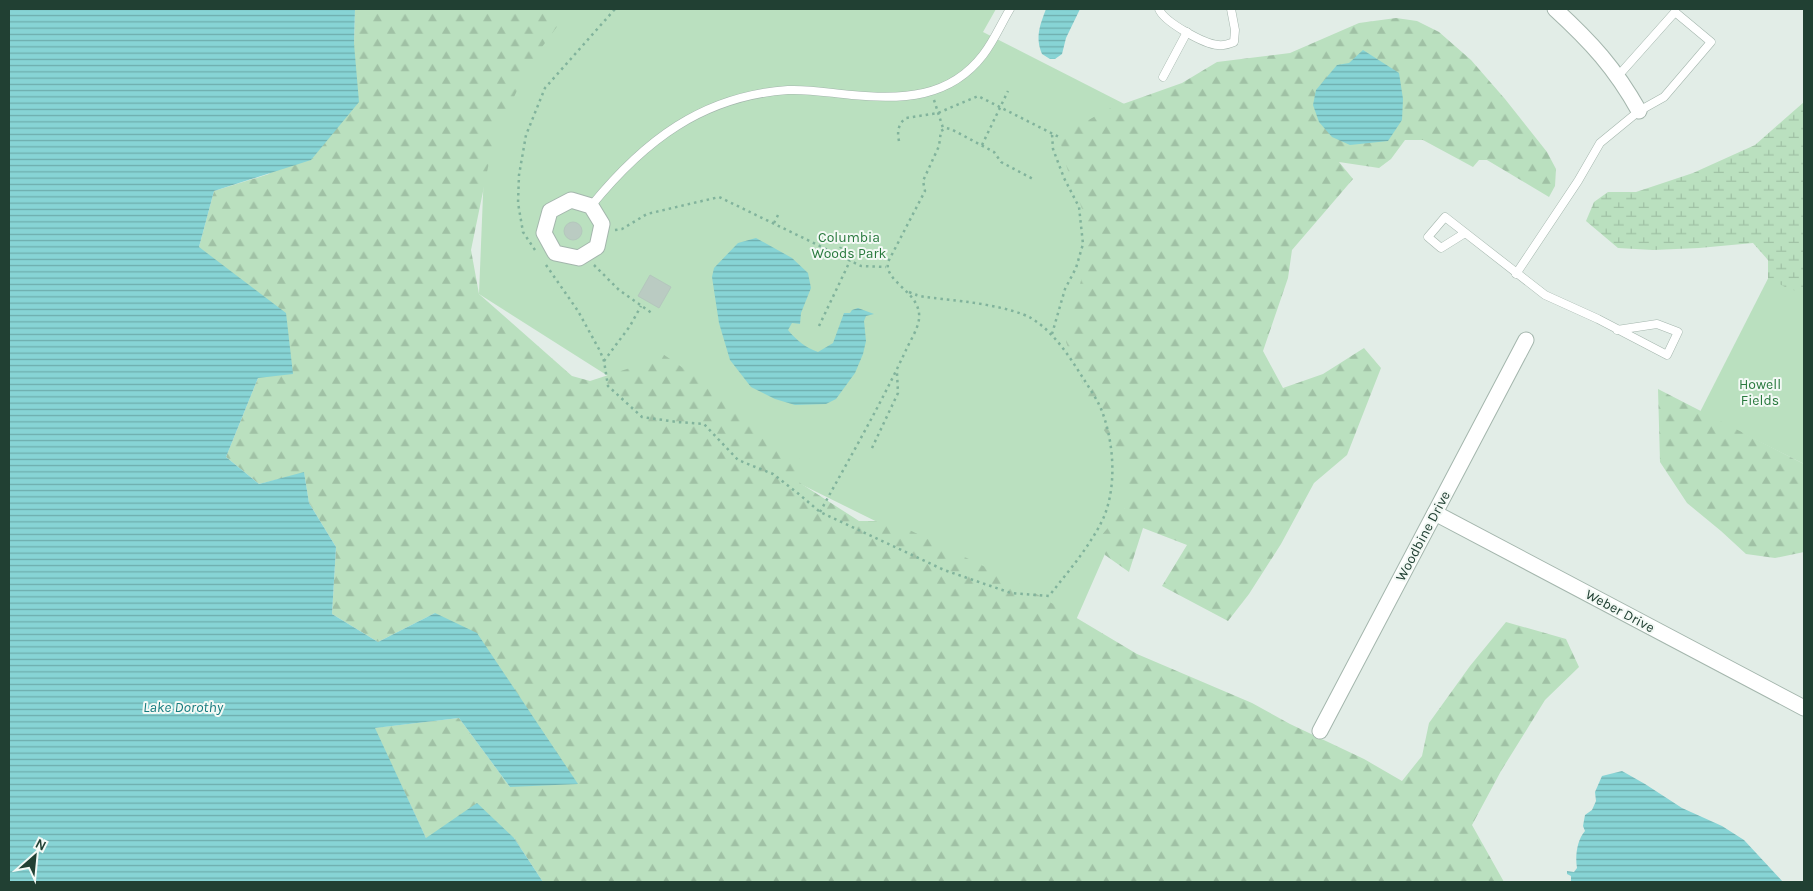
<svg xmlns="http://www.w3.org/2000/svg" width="1813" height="891" font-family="Karla,sans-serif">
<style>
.green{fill:#bae0bf}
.forest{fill:url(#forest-firs)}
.wetland{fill:url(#wetland-marsh)}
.water{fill:url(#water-rules)}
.building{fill:#bacbc2;stroke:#b4c7bd}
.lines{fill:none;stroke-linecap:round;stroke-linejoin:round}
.service-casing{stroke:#a4b6ad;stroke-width:9}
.minor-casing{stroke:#a4b6ad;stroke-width:17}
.path{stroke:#81b39c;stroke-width:2.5;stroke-dasharray:2.5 4;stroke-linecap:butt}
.service{stroke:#fff;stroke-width:8}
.minor{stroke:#fff;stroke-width:15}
.labels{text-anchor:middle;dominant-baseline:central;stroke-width:4;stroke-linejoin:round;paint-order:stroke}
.park-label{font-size:14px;fill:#28793d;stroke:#f3f9f5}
.street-label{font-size:14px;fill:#214033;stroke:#f3f9f5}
.water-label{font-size:15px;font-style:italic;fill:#177c7f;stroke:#f3f9f5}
</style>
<defs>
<pattern id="forest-firs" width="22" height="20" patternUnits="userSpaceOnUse" patternTransform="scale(1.25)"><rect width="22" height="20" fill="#bae0bf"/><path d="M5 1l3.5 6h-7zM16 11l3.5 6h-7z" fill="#a0c1a5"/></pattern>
<pattern id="wetland-marsh" width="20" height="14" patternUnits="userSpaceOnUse" patternTransform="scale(1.25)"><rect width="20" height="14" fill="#bae0bf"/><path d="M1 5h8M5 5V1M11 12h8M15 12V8" fill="none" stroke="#a0c1a5"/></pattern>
<pattern id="water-rules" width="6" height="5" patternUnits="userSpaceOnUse" patternTransform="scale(1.25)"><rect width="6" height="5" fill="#87d4d5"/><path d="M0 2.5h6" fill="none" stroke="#6eadad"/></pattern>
</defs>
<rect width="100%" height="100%" fill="#e2ede7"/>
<g class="green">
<polygon points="545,9 996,9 983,32 1142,113 1144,465 1076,620 701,435 479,294 486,121"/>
<polygon points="1804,208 1804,464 1700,412"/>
</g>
<g class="forest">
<polygon points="355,9 570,9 531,62 494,138 471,250 479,294 572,376 590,381 630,368 657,350 731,401 764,434 799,457 800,483 859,521 891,521 1018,583 1137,654 1252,703 1290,724 1364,759 1402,781 1422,756 1429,723 1470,666 1506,622 1566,639 1579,667 1545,700 1501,771 1472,825 1504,882 543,882 514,838 426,838 374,728 459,718 510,787 435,613 378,642 332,614 336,547 309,503 304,473 259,484 226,457 258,378 199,247 214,191 269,174 354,44"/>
<polygon points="1396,18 1417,21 1439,32 1471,60 1505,99 1547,152 1556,169 1555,186 1549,197 1487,160 1479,160 1473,167 1423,140 1405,140 1391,159 1379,168 1339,162 1353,179 1292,250 1288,278 1263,351 1283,388 1323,374 1364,348 1381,368 1347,455 1314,483 1281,544 1249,594 1228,621 1162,586 1187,545 1143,528 1129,572 1105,555 1100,537 1125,508 1126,461 1098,422 1066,342 1086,260 1085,217 1067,168 1059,137 1106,110 1182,83 1217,62 1290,53 1359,23"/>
<polygon points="1658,389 1804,464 1804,552 1775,558 1746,554 1721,531 1687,503 1660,462"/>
</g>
<polygon class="wetland" points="1804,102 1804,294 1785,287 1768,278 1768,260 1753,243 1699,248 1653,250 1618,248 1586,221 1594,202 1608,192 1636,192 1693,173 1755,145"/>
<g class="water">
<polygon points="9,9 355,9 354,44 359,102 311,160 214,191 199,247 286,313 293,374 258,378 226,457 259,484 304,472 309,503 336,547 332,614 378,642 435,613 477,633 578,784 510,787 459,718 375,728 426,838 477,803 514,838 543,882 9,882"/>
<path d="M 1046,9 L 1080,9 L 1066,38 L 1062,54 L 1055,59 L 1050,59 L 1042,54 C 1035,37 1040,25 1046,9 Z"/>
<polygon points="1363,50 1399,73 1403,99 1402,120 1388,141 1350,145 1332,137 1319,122 1313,105 1316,90 1337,65 1349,63"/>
<path d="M 756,238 L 792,258 L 808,273 L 811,288 L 801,313 L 800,324 L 792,323 L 788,330 C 796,340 806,348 818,352 L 833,343 L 844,313 L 850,313 L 852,310 L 858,308 L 874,314 L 866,316 L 864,321 L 866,341 L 863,354 L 855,373 L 836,399 L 826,404 L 795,405 L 775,399 L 751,387 L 730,360 L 719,323 L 712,277 L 714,268 L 738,243 Z"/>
<path d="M 1622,771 L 1645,784 L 1682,808 L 1722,826 L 1744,840 L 1783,882 L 1571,882 L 1571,876 L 1567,874 L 1567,871 L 1574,872 L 1577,868 C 1575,856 1577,840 1585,831 L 1583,826 L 1585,815 L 1592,810 L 1596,801 L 1595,792 L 1602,776 Z"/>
</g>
<g class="building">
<circle cx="573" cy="231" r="9"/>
<polygon points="650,275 671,287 659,308 638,296"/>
</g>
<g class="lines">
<g class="service-casing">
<g id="service">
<path d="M 1159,9 C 1164,22 1204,44 1218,45 C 1224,46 1229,44 1234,42 L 1235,30 L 1231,9"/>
<polyline points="1163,77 1187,32"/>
<path d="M 591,206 C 644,141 702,96 788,90 C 810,89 830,93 852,95 C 902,100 950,98 983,55 C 994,41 1001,24 1010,9"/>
<polyline points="1465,233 1441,248 1428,237 1445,217 1545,295 1598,319 1667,355 1678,332 1657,324 1617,330"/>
<polyline points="1516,274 1578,181 1600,143 1639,111 1664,97 1711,42 1675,12 1618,76"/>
</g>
</g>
<g class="minor-casing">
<g id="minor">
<path d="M 1555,9 C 1591,42 1615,68 1639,111"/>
<polygon points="571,200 591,206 602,224 597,247 579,258 555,253 544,233 550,211"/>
<polyline points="1435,513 1804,708"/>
<polyline points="1320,731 1526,340"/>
</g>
</g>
<g class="path">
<polyline points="934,100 943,128"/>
<path d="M 899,141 C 897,132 898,124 906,118 L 938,113 L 978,96 L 1059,137"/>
<polyline points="982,145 1008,91"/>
<polyline points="774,223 778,215"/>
<polyline points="615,230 622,229 647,214 719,197 861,266 886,267"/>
<polyline points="535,250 523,232 518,203 519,175 526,135 545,88 615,9"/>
<polyline points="837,254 841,247"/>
<path d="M 546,265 L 578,311 L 600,351 L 604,361 L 608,386 L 642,417 L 677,422 L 704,424 L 738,460 L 773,474 L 800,495 L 820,512 L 944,570 L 1011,593 L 1049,596 C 1067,573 1086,551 1100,525 C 1117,494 1115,448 1103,414 C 1099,402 1090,389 1083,378 C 1069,356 1054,332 1031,318 C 1011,307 965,301 942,299 C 929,297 922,298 909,292"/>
<polyline points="594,265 619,290 653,314"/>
<polyline points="819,326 850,261"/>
<polyline points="1052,334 1065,289 1076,268 1083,244 1079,207 1064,178 1053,149 1052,134"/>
<polyline points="604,361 630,326 641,306"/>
<polyline points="872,448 898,393 897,373"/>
<path d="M 820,512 C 849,459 880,406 906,350 C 910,341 918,329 919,319 C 922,292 884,283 888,262 L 925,191 L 923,181 L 939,146 L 941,131 L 946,128 L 951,129 L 994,152 L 1001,162 L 1033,179"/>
</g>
<use href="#service" class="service"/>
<use href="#minor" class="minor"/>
</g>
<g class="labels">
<g class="park-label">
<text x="849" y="237">Columbia<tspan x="849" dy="16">Woods Park</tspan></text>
<text x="1760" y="384">Howell<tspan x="1760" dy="16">Fields</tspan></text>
</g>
<g class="street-label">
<text transform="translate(1423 536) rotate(-62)">Woodbine Drive</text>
<text transform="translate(1620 611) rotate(28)">Weber Drive</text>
</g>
<g class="water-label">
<text x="183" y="707">Lake Dorothy</text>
</g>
</g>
<rect width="1813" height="891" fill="none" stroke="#214033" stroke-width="20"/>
<g transform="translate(35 856) rotate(27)" stroke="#f3f9f5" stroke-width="4" paint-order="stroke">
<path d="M0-4L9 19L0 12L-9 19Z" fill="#214033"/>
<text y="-8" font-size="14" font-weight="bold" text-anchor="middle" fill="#214033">N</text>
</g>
</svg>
